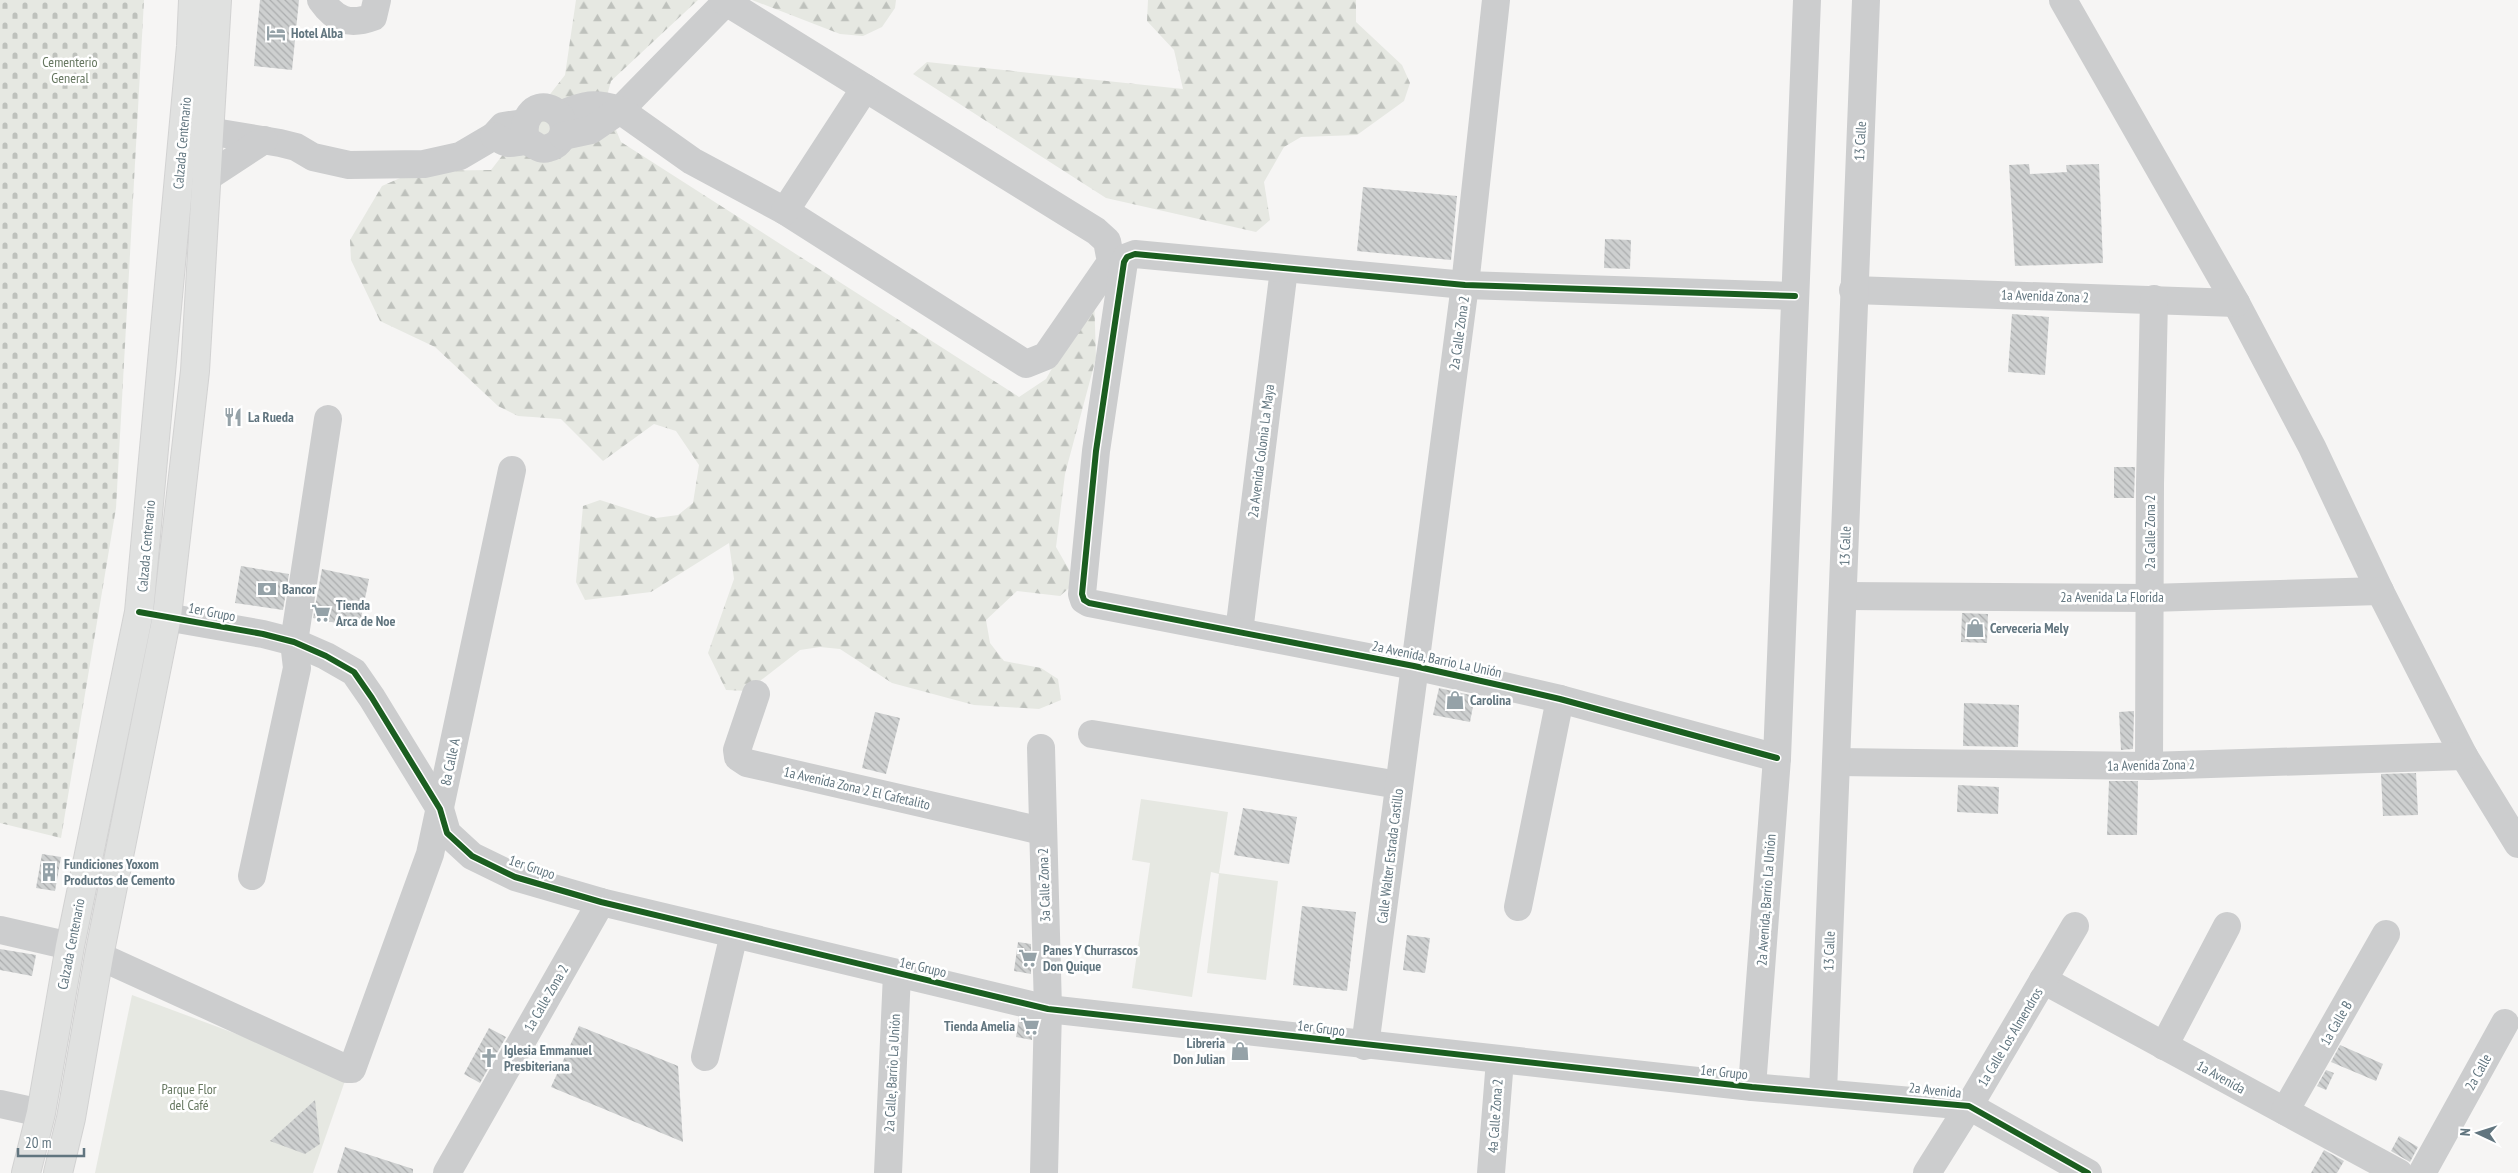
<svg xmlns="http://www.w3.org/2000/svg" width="2518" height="1173" font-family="'PT Sans Narrow',sans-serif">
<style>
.forest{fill:url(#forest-firs)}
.cemetery{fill:url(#cemetery-stones)}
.park{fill:#e6e8e2}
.building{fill:url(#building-back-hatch)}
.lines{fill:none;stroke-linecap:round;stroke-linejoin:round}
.major-casing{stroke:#d2d2d2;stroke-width:30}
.minor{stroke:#cccdce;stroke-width:28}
.major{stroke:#e0e1e0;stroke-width:28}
.cycleway-casing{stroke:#fff;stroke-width:9}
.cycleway{stroke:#1b5e20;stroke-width:6}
.labels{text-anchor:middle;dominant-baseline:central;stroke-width:5;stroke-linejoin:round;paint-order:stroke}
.poi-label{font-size:14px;font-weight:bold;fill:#61757f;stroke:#fff;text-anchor:start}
.park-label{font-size:14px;fill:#667760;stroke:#fff}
.street-label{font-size:14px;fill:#61757f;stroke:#fff}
</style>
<defs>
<pattern id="forest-firs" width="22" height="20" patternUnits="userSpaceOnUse" patternTransform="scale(1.25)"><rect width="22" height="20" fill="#e6e8e2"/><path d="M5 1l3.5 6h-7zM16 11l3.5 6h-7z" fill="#bec1bc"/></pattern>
<pattern id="cemetery-stones" width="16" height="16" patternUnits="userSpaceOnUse" patternTransform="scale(1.25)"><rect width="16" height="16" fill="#e6e8e2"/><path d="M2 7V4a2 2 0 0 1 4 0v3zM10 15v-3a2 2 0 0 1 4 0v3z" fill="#bec1bc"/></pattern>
<pattern id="building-back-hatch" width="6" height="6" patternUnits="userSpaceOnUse" patternTransform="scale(1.25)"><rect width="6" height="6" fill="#ced0d0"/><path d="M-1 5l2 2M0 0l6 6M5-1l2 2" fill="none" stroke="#abadae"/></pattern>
</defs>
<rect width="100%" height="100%" fill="#f6f5f4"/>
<g class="forest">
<polygon points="576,0 698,0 611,81 605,103 621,142 1019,397 1046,379 1094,294 1096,358 1065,474 1056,547 1076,582 1060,596 1017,591 986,620 990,643 1004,661 1041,668 1058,679 1061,700 1039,709 974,705 892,683 840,649 820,647 800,650 747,691 726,690 708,653 734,579 729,543 651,592 585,600 576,582 583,506 600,500 656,518 678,515 693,503 699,465 676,431 654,424 603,461 561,419 518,416 498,406 435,347 380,321 351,260 350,240 382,186 416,171 491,170 565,75"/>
<polygon points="752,0 896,0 895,8 882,27 863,36 840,34"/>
<polygon points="1148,0 1356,0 1356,22 1402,65 1410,83 1404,101 1357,135 1301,137 1284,147 1264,182 1270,220 1256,232 1106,198 913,74 927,62 1183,89 1174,50 1147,21"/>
</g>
<polygon class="cemetery" points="0,0 144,0 116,508 61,838 0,823"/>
<g class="park">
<polygon points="1141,799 1228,812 1219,873 1278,881 1266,980 1207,973 1219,874 1211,872 1192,997 1132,988 1150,863 1132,860"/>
<polygon points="132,995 347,1075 313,1173 95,1173"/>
</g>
<g class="building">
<polygon points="260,0 299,0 292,70 254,66"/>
<polygon points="2029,164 2030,174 2067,172 2066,165 2099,164 2103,263 2015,266 2009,165"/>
<polygon points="1363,187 1457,196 1451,260 1357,251"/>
<polygon points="1605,239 1631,240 1630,269 1604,268"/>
<polygon points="2012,314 2049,317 2045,375 2008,372"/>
<polygon points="2114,467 2135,467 2134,498 2114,498"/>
<polygon points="241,566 289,574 283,610 235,603"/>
<polygon points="322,569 369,579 359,628 313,618"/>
<polygon points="1962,613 1988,614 1987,643 1961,642"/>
<polygon points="1439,688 1475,696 1470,722 1433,715"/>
<polygon points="1964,703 2019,705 2018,747 1963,746"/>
<polygon points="2134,711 2133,749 2121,750 2119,712"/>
<polygon points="875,712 900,718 886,774 862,768"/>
<polygon points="2416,773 2418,815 2383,816 2381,774"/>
<polygon points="2109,781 2138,781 2137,835 2107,835"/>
<polygon points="1958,785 1999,787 1998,814 1957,812"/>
<polygon points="1243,808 1297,817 1289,864 1234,855"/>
<polygon points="42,854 61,857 55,891 36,888"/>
<polygon points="1302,906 1356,912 1347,991 1293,985"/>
<polygon points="1407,935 1430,938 1425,973 1403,970"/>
<polygon points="1018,942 1031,944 1031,974 1014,971"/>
<polygon points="0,949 36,955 32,976 0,970"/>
<polygon points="1019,1018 1032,1021 1032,1040 1016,1037"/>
<polygon points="579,1026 678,1066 683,1142 551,1087"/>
<polygon points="489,1028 506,1037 480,1083 464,1074"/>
<polygon points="2340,1045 2383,1064 2376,1081 2331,1062"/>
<polygon points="2326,1070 2334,1073 2326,1090 2317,1086"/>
<polygon points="315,1100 320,1144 305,1154 270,1141"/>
<polygon points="2399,1136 2418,1147 2410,1162 2391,1151"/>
<polygon points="345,1147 413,1169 413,1173 337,1173"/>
<polygon points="2324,1150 2344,1161 2337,1173 2311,1173"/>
</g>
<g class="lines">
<g class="major-casing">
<g id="major">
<polyline points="26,1173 41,1113 70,946 139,612 191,46 193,0"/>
<polyline points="58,1173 71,1118 99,956 167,616 195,371 217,0"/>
</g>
</g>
<g class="minor">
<path d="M 321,0 C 335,20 349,26 373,17 L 377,0"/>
<polyline points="2063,0 2236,303 2312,447 2380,591 2464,756 2518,844"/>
<path d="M 560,115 C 585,104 594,102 620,110 L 725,3"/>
<polyline points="208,131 280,143 296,147 313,157 349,165 424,164 460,156 494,136 503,126 524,123"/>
<path d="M 494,136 C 498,138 503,142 508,143 C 514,144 521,140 527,142 C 535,143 538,151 548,148 C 567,144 569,119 553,110 C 533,99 519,124 527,140"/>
<polyline points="563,136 591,130 620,110 692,161 785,211 1026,364 1046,356 1111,262 1107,241 1096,231 723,0"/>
<polyline points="206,178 264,140"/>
<polyline points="785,211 865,88"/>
<polyline points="1853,290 2236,303"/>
<polyline points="1844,596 2150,598 2380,591"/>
<polyline points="143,613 263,634 294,642 326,656 354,672 372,698 440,809 447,833 472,856 515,877 601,902 1048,1009 1752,1087 1969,1106 2088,1173"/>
<polyline points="1239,632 1284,269"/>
<polyline points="756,694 737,750 738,757 747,763 1042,831"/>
<polyline points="1092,734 1399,785"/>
<polyline points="1041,748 1048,1009 1044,1173"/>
<polyline points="1777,758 1560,699 1508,687 1414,666 1089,603 1084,600 1082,594 1096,451 1124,262 1127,257 1135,254 1465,285 1795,296"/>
<polyline points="1837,762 2149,766 2464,756"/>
<polyline points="2149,766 2150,484 2154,299"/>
<polyline points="252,876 297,668 294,642 328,419"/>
<polyline points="1518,907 1560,699"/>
<polyline points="0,930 70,946"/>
<polyline points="99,956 347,1069 352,1069 430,854 512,470"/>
<polyline points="2043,980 2399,1173"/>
<polyline points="1365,1046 1465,285 1496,0"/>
<polyline points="2164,1046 2227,926"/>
<polyline points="705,1057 734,934"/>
<polyline points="1752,1087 1777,758 1807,0"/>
<polyline points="1823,1092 1866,0"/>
<polyline points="0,1104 41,1113"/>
<polyline points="2285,1111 2386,934"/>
<polyline points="447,1173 601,902"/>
<polyline points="888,1173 897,974"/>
<polyline points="1491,1173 1500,1060"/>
<polyline points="1927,1173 1969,1106 2075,926"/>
<polyline points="2422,1173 2505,1023"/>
</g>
<use href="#major" class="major"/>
<g class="cycleway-casing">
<g id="cycleway">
<polyline points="139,612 263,634 294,642 326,656 354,672 372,698 440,809 447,833 472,856 515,877 601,902 1048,1009 1752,1087 1969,1106 2088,1173"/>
<polyline points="1777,758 1560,699 1508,687 1414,666 1089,603 1084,600 1082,594 1096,451 1124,262 1127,257 1135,254 1465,285 1795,296"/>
</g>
</g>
<use href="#cycleway" class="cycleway"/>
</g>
<defs>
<g id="hotel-bare" transform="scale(1.5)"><path d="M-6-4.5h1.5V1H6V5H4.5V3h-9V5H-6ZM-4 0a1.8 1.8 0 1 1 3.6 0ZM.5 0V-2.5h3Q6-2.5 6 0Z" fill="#95a2a8" stroke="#fff" stroke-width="2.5" paint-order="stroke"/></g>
<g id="restaurant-bare" transform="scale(1.5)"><path d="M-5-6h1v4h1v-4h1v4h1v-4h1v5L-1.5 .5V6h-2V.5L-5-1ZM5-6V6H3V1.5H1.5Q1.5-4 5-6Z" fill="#95a2a8" stroke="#fff" stroke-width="2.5" paint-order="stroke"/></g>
<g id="bank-bare" transform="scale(1.5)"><path d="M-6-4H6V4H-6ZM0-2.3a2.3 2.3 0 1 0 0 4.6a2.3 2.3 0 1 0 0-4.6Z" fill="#95a2a8" stroke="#fff" stroke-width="2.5" paint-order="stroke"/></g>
<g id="supermarket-bare" transform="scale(1.5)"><path d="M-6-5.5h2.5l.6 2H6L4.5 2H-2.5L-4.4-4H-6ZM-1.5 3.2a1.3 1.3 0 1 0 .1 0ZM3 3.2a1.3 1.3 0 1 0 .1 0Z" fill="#95a2a8" stroke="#fff" stroke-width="2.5" paint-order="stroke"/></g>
<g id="shop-bare" transform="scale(1.5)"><path d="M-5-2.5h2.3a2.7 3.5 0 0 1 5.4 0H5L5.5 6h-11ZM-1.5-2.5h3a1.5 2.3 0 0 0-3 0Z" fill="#95a2a8" stroke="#fff" stroke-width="2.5" paint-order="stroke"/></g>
<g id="building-bare" transform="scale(1.5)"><path d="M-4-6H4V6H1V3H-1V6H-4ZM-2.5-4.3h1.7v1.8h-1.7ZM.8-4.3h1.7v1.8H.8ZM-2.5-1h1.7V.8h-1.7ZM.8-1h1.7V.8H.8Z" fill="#95a2a8" stroke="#fff" stroke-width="2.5" paint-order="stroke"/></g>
<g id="church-bare" transform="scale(1.5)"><path d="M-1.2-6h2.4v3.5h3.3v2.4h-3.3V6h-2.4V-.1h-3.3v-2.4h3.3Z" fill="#95a2a8" stroke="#fff" stroke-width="2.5" paint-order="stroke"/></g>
</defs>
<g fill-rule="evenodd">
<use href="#hotel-bare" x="276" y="33"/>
<use href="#restaurant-bare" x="233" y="417"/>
<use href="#bank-bare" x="267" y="589"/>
<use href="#supermarket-bare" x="321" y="613"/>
<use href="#shop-bare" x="1975" y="628"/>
<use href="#shop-bare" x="1455" y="700"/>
<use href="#building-bare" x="49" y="872"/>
<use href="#supermarket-bare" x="1028" y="958"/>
<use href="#supermarket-bare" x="1030" y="1026"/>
<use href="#shop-bare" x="1240" y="1051"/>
<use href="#church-bare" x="489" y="1058"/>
</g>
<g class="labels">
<g class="poi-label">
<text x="291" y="33">Hotel Alba</text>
<text x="248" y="417">La Rueda</text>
<text x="282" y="589">Bancor</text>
<text x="336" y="605">Tienda<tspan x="336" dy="16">Arca de Noe</tspan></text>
<text x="1990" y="628">Cerveceria Mely</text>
<text x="1470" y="700">Carolina</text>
<text x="64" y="864">Fundiciones Yoxom<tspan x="64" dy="16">Productos de Cemento</tspan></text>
<text x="1043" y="950">Panes Y Churrascos<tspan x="1043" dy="16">Don Quique</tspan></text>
<text x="1015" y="1026" text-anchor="end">Tienda Amelia</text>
<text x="1225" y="1043" text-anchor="end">Libreria<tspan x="1225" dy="16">Don Julian</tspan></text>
<text x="504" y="1050">Iglesia Emmanuel<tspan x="504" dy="16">Presbiteriana</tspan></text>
</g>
<g class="park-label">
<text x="70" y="62">Cementerio<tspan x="70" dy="16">General</tspan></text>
<text x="189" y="1089">Parque Flor<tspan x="189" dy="16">del Café</tspan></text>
</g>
<g class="street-label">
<text transform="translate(1860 141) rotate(-87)">13 Calle</text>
<text transform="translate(182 143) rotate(-85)">Calzada Centenario</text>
<text transform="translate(2045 296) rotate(2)">1a Avenida Zona 2</text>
<text transform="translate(1459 333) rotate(-82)">2a Calle Zona 2</text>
<text transform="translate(1261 451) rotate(-83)">2a Avenida Colonia La Maya</text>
<text transform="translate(2150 532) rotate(-90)">2a Calle Zona 2</text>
<text transform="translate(146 546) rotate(-85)">Calzada Centenario</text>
<text transform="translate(1845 546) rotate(-88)">13 Calle</text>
<text x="2112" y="597">2a Avenida La Florida</text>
<text transform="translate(212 612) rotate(11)">1er Grupo</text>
<text transform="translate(1437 659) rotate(12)">2a Avenida, Barrio La Unión</text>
<text transform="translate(450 762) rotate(-78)">8a Calle A</text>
<text transform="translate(2151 765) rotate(-1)">1a Avenida Zona 2</text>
<text transform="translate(857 788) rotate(13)">1a Avenida Zona 2 El Cafetalito</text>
<text transform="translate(1390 856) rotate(-83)">Calle Walter Estrada Castillo</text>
<text transform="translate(532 867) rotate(19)">1er Grupo</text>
<text transform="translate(1044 885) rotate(-92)">3a Calle Zona 2</text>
<text transform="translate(1766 900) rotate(-86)">2a Avenida, Barrio La Unión</text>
<text transform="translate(71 944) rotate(-79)">Calzada Centenario</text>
<text transform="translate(1829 951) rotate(-88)">13 Calle</text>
<text transform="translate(923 967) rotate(13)">1er Grupo</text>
<text transform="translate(546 998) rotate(-60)">1a Calle Zona 2</text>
<text transform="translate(2336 1023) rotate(-60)">1a Calle B</text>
<text transform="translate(1321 1028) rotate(7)">1er Grupo</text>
<text transform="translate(2010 1037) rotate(-59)">1a Calle Los Almendros</text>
<text transform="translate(1724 1072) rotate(6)">1er Grupo</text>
<text transform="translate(2478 1072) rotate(-61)">2a Calle</text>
<text transform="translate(892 1073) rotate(-87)">2a Calle, Barrio La Unión</text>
<text transform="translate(2221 1077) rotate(29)">1a Avenida</text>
<text transform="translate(1935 1090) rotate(6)">2a Avenida</text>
<text transform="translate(1495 1116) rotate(-86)">4a Calle Zona 2</text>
</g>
</g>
<g transform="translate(2478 1133) rotate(274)" stroke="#ffffff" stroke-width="4" paint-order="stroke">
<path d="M0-4L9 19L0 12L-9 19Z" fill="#61757f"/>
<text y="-8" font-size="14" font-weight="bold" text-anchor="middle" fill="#61757f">N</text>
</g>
<path d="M18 1148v8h66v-8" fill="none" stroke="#61757f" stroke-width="2.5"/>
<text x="25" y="1148" font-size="15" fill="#61757f" stroke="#ffffff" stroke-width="4" paint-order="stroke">20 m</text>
</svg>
